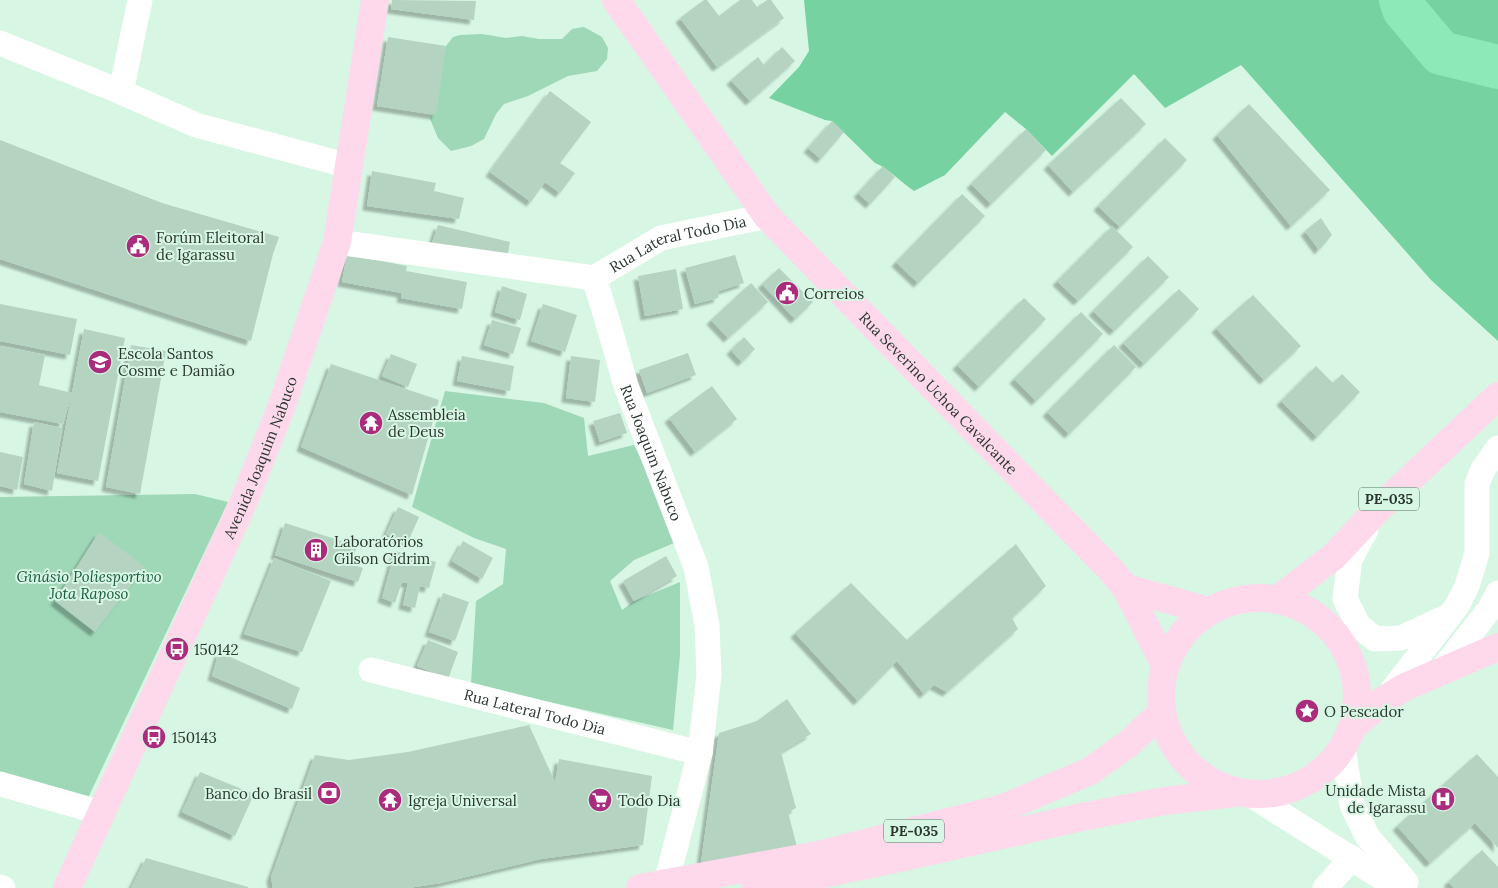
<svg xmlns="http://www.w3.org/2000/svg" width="1498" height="888" font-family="Lora,serif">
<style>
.green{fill:#9ed8b7}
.forest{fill:#77d2a1}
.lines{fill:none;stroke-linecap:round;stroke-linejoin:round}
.river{stroke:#8de9b7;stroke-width:44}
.building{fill:#b5d3c1;filter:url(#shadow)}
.minor{stroke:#fff;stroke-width:25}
.major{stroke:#fed9ec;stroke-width:28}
.labels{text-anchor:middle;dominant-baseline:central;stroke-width:4;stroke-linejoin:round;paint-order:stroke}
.shield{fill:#d7f6e3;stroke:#5f7066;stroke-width:1}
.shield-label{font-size:14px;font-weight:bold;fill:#2b3730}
.poi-label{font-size:15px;fill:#2b3730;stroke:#d7f6e3;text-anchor:start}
.street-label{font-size:15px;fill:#2b3730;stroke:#d7f6e3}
.park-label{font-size:15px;font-style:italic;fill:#175c3c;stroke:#d7f6e3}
</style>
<defs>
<filter id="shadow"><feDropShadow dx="-4.5" dy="4.5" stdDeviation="1" flood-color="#0004"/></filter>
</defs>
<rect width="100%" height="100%" fill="#d7f6e3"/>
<g class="green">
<polygon points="584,27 602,37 608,48 607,59 597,71 568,76 528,96 504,104 496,114 484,139 471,146 451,151 438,138 430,119 446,46 453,37 460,35 482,34 506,38 522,36 539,39 562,39 572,29"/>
<polygon points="445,391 544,403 584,418 588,456 634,445 681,540 634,560 610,581 622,610 634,601 680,582 680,655 673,730 471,684 476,601 503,584 506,549 474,538 412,507"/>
<polygon points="195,494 228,502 78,819 0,797 0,497"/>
</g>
<path class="forest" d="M 804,0 L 1498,0 L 1498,341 L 1431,280 L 1241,65 L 1165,108 L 1134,74 L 1052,156 L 1026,129 L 1005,112 L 945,175 L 914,191 C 902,183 888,168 875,163 L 832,121 L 825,120 L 769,98 L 799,67 L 809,51 Z"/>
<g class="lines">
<polyline class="river" points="1401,0 1404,9 1441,53 1498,67"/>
</g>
<g class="building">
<polygon points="392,0 476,1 474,20 391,9"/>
<polygon points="704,0 707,0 719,16 740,0 752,0 757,7 767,0 771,0 784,18 717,67 680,18"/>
<polygon points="388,37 446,46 436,115 377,106"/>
<polygon points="782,47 795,61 750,101 731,80 758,57 764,65"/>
<polygon points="550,91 591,122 560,163 575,173 560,193 545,182 531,202 490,172"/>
<polygon points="1121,98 1146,124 1073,192 1048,165"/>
<polygon points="1249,104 1330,190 1291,226 1217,135"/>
<polygon points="832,121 844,132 821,159 808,148"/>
<polygon points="1026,129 1046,150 991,204 971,184"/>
<polygon points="1165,138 1187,160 1120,227 1098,206"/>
<polygon points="0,140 162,203 279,237 273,254 251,341 0,259"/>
<polygon points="883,166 895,177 870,204 858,193"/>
<polygon points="372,171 436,183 434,191 464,198 459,219 367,206"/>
<polygon points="962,194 985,216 918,283 896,262"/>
<polygon points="1321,218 1332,235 1319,250 1305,231"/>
<polygon points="438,225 510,242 507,258 432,243"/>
<polygon points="1112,226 1133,247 1078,301 1057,281"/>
<polygon points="347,254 407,266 406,271 467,282 462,309 401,298 402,293 342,282"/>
<polygon points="735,255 744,283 719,291 718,298 695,304 685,268"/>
<polygon points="1148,256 1169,277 1114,331 1093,311"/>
<polygon points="779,268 813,302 795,319 762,284"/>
<polygon points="676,269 683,309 645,316 638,276"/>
<polygon points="751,283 768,302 728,338 711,320"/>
<polygon points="502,286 527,294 520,320 495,312"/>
<polygon points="1179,289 1199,309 1144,364 1123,343"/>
<polygon points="1253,295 1301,346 1264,380 1216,328"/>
<polygon points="1024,298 1046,319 979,387 957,365"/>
<polygon points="0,304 77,319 70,355 0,341"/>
<polygon points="543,304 577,315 565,352 531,341"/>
<polygon points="1081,312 1103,334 1036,401 1014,379"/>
<polygon points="492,320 521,328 513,354 484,345"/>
<polygon points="84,329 125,338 98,481 57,473"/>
<polygon points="744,337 755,349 742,362 731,350"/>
<polygon points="131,345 166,351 140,494 106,487"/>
<polygon points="1114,345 1136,367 1069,434 1047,412"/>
<polygon points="0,346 45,355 39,385 72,393 63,424 0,412"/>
<polygon points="688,353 696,375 647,393 639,370"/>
<polygon points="391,354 417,364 408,387 382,376"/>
<polygon points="462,356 514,366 510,391 457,381"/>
<polygon points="571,356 600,360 595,402 566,398"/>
<polygon points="331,364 439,400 412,495 301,447"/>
<polygon points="1316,366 1333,383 1342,374 1360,392 1317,437 1281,401"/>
<polygon points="712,386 737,419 695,452 669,418"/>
<polygon points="620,413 627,433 600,442 593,421"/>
<polygon points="34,422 62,428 52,491 24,484"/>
<polygon points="0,452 23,457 17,490 0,486"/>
<polygon points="398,507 419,517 407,544 386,534"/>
<polygon points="285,523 357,546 351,564 363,568 358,582 275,555"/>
<polygon points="99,532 145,567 95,632 55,601"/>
<polygon points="463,541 493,558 482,579 452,561"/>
<polygon points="1016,544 1046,586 1012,618 1018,629 947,692 934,685 924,694 897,661 858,701 795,633 851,583 907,640"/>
<polygon points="395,551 436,562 429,588 420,586 415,608 403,605 408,583 402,582 395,603 382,598"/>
<polygon points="666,556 677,576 634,601 623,581"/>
<polygon points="274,558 331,581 302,652 244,634"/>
<polygon points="443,593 469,602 455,641 429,632"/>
<polygon points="428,640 458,652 448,679 417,666"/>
<polygon points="219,652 300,688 292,709 212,676"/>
<polygon points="787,699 811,734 781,752 796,808 788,812 797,847 700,870 719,733 757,721"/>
<polygon points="529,725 555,782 559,759 652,776 643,845 541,859 441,883 408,888 273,888 271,877 315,755 349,760 408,752"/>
<polygon points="1477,754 1498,777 1498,848 1475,823 1430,863 1397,826"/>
<polygon points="200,772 254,794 235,836 182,812"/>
<polygon points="1482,850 1498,867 1498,888 1454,888 1448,882"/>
<polygon points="146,858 248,887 248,888 131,888"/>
</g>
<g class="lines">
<g class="minor">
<polyline points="0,43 121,92 196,125 349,166"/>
<polyline points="121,92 140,0"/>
<polyline points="337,242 594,278"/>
<path id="s1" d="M 594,278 L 609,326 L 626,386 L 696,567 L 707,625 L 709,675 L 700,753 L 666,883"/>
<path id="s2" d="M 594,278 L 661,238 L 767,216"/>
<polyline points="1366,530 1350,559 1345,599 1359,626 1375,639 1401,638 1448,616"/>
<path id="s3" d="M 371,670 L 700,753"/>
<polyline points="1441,671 1489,610 1498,593"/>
<polyline points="1387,697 1457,606 1467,586 1477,553 1477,484 1482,471 1498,448"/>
<polyline points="1343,748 1352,805 1367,836 1406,882"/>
<polyline points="0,784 102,813"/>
<polyline points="1251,795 1398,888"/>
<polyline points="0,887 3,888"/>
<polyline points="1325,888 1352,858"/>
</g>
<g class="major">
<path id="s4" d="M 616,0 L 767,216 L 1110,569 L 1126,588 L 1165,665"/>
<polyline points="1126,588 1209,611"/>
<circle cx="1259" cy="696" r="98"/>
<polyline points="1278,599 1334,556 1377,510 1498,396"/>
<polyline points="1353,727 1385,699 1405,687 1498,647"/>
<path id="s5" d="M 67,888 L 244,501 L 281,408 L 337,242 L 375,0"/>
<polyline points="640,888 818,855 1003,808 1090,771 1128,744 1162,712"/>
<polyline points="755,888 900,858 1082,817 1164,801 1236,793"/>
</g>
</g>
<defs>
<g id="civic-disc" transform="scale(1.25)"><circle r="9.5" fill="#aa2c7c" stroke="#d7f6e3"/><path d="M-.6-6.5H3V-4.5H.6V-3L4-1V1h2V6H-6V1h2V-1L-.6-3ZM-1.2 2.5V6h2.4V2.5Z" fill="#fff"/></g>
<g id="school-disc" transform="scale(1.25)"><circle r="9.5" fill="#aa2c7c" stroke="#d7f6e3"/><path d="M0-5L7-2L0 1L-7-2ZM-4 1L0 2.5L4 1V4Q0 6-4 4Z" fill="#fff"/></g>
<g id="temple-disc" transform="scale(1.25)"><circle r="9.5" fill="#aa2c7c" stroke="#d7f6e3"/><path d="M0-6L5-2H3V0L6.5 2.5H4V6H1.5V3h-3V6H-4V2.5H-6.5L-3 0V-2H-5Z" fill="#fff"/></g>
<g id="building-disc" transform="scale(1.25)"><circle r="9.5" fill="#aa2c7c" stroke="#d7f6e3"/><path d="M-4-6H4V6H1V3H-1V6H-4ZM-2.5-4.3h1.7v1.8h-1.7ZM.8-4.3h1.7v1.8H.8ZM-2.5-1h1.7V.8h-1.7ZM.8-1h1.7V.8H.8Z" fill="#fff"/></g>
<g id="bus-disc" transform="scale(1.25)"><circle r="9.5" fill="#aa2c7c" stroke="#d7f6e3"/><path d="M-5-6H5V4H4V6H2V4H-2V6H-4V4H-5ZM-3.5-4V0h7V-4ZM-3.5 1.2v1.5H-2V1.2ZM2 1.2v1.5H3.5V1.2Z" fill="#fff"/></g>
<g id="sight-disc" transform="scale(1.25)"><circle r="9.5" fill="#aa2c7c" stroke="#d7f6e3"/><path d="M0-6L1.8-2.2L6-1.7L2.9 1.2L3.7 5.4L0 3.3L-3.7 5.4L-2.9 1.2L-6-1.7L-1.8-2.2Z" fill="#fff"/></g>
<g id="bank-disc" transform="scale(1.25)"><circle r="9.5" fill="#aa2c7c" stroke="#d7f6e3"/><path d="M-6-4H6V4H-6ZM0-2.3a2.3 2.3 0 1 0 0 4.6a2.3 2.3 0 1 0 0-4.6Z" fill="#fff"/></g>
<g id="hospital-disc" transform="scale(1.25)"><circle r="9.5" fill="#aa2c7c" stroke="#d7f6e3"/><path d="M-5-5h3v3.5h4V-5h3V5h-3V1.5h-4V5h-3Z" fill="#fff"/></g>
<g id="supermarket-disc" transform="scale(1.25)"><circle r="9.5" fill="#aa2c7c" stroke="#d7f6e3"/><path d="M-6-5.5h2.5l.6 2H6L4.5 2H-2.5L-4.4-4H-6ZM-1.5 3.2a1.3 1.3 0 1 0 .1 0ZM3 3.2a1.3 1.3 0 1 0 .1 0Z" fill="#fff"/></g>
</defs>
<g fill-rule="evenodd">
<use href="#civic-disc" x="138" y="246"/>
<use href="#civic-disc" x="787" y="293"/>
<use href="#school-disc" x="100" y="362"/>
<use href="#temple-disc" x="371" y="423"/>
<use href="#building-disc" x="316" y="550"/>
<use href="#bus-disc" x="177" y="649"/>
<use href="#sight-disc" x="1307" y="711"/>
<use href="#bus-disc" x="154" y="737"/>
<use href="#bank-disc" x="329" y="793"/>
<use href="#hospital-disc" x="1443" y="799"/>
<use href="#temple-disc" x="390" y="800"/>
<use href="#supermarket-disc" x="600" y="800"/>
</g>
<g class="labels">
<g class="shield">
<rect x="1359" y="487.5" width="60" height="23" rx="4"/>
<rect x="884" y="819.5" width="60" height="23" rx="4"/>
</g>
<g class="shield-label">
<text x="1389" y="499">PE-035</text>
<text x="914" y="831">PE-035</text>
</g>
<g class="poi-label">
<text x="156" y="237">Forúm Eleitoral<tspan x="156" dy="17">de Igarassu</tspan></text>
<text x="804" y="293">Correios</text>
<text x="118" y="353">Escola Santos<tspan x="118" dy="17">Cosme e Damião</tspan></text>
<text x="388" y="414">Assembleia<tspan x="388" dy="17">de Deus</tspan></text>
<text x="334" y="541">Laboratórios<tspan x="334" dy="17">Gilson Cidrim</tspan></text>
<text x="194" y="649">150142</text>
<text x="1324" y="711">O Pescador</text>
<text x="172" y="737">150143</text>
<text x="1426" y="790" text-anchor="end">Unidade Mista<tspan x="1426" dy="17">de Igarassu</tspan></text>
<text x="312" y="793" text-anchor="end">Banco do Brasil</text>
<text x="408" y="800">Igreja Universal</text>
<text x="618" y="800">Todo Dia</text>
</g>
<g class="street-label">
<text stroke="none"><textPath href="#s2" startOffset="92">Rua Lateral Todo Dia</textPath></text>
<text stroke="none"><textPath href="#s4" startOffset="510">Rua Severino Uchoa Cavalcante</textPath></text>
<text stroke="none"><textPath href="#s1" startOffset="184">Rua Joaquim Nabuco</textPath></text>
<text stroke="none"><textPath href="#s5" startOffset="472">Avenida Joaquim Nabuco</textPath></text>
<text stroke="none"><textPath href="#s3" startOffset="169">Rua Lateral Todo Dia</textPath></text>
</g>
<g class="park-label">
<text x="89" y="576">Ginásio Poliesportivo<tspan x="89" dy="17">Jota Raposo</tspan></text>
</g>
</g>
</svg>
